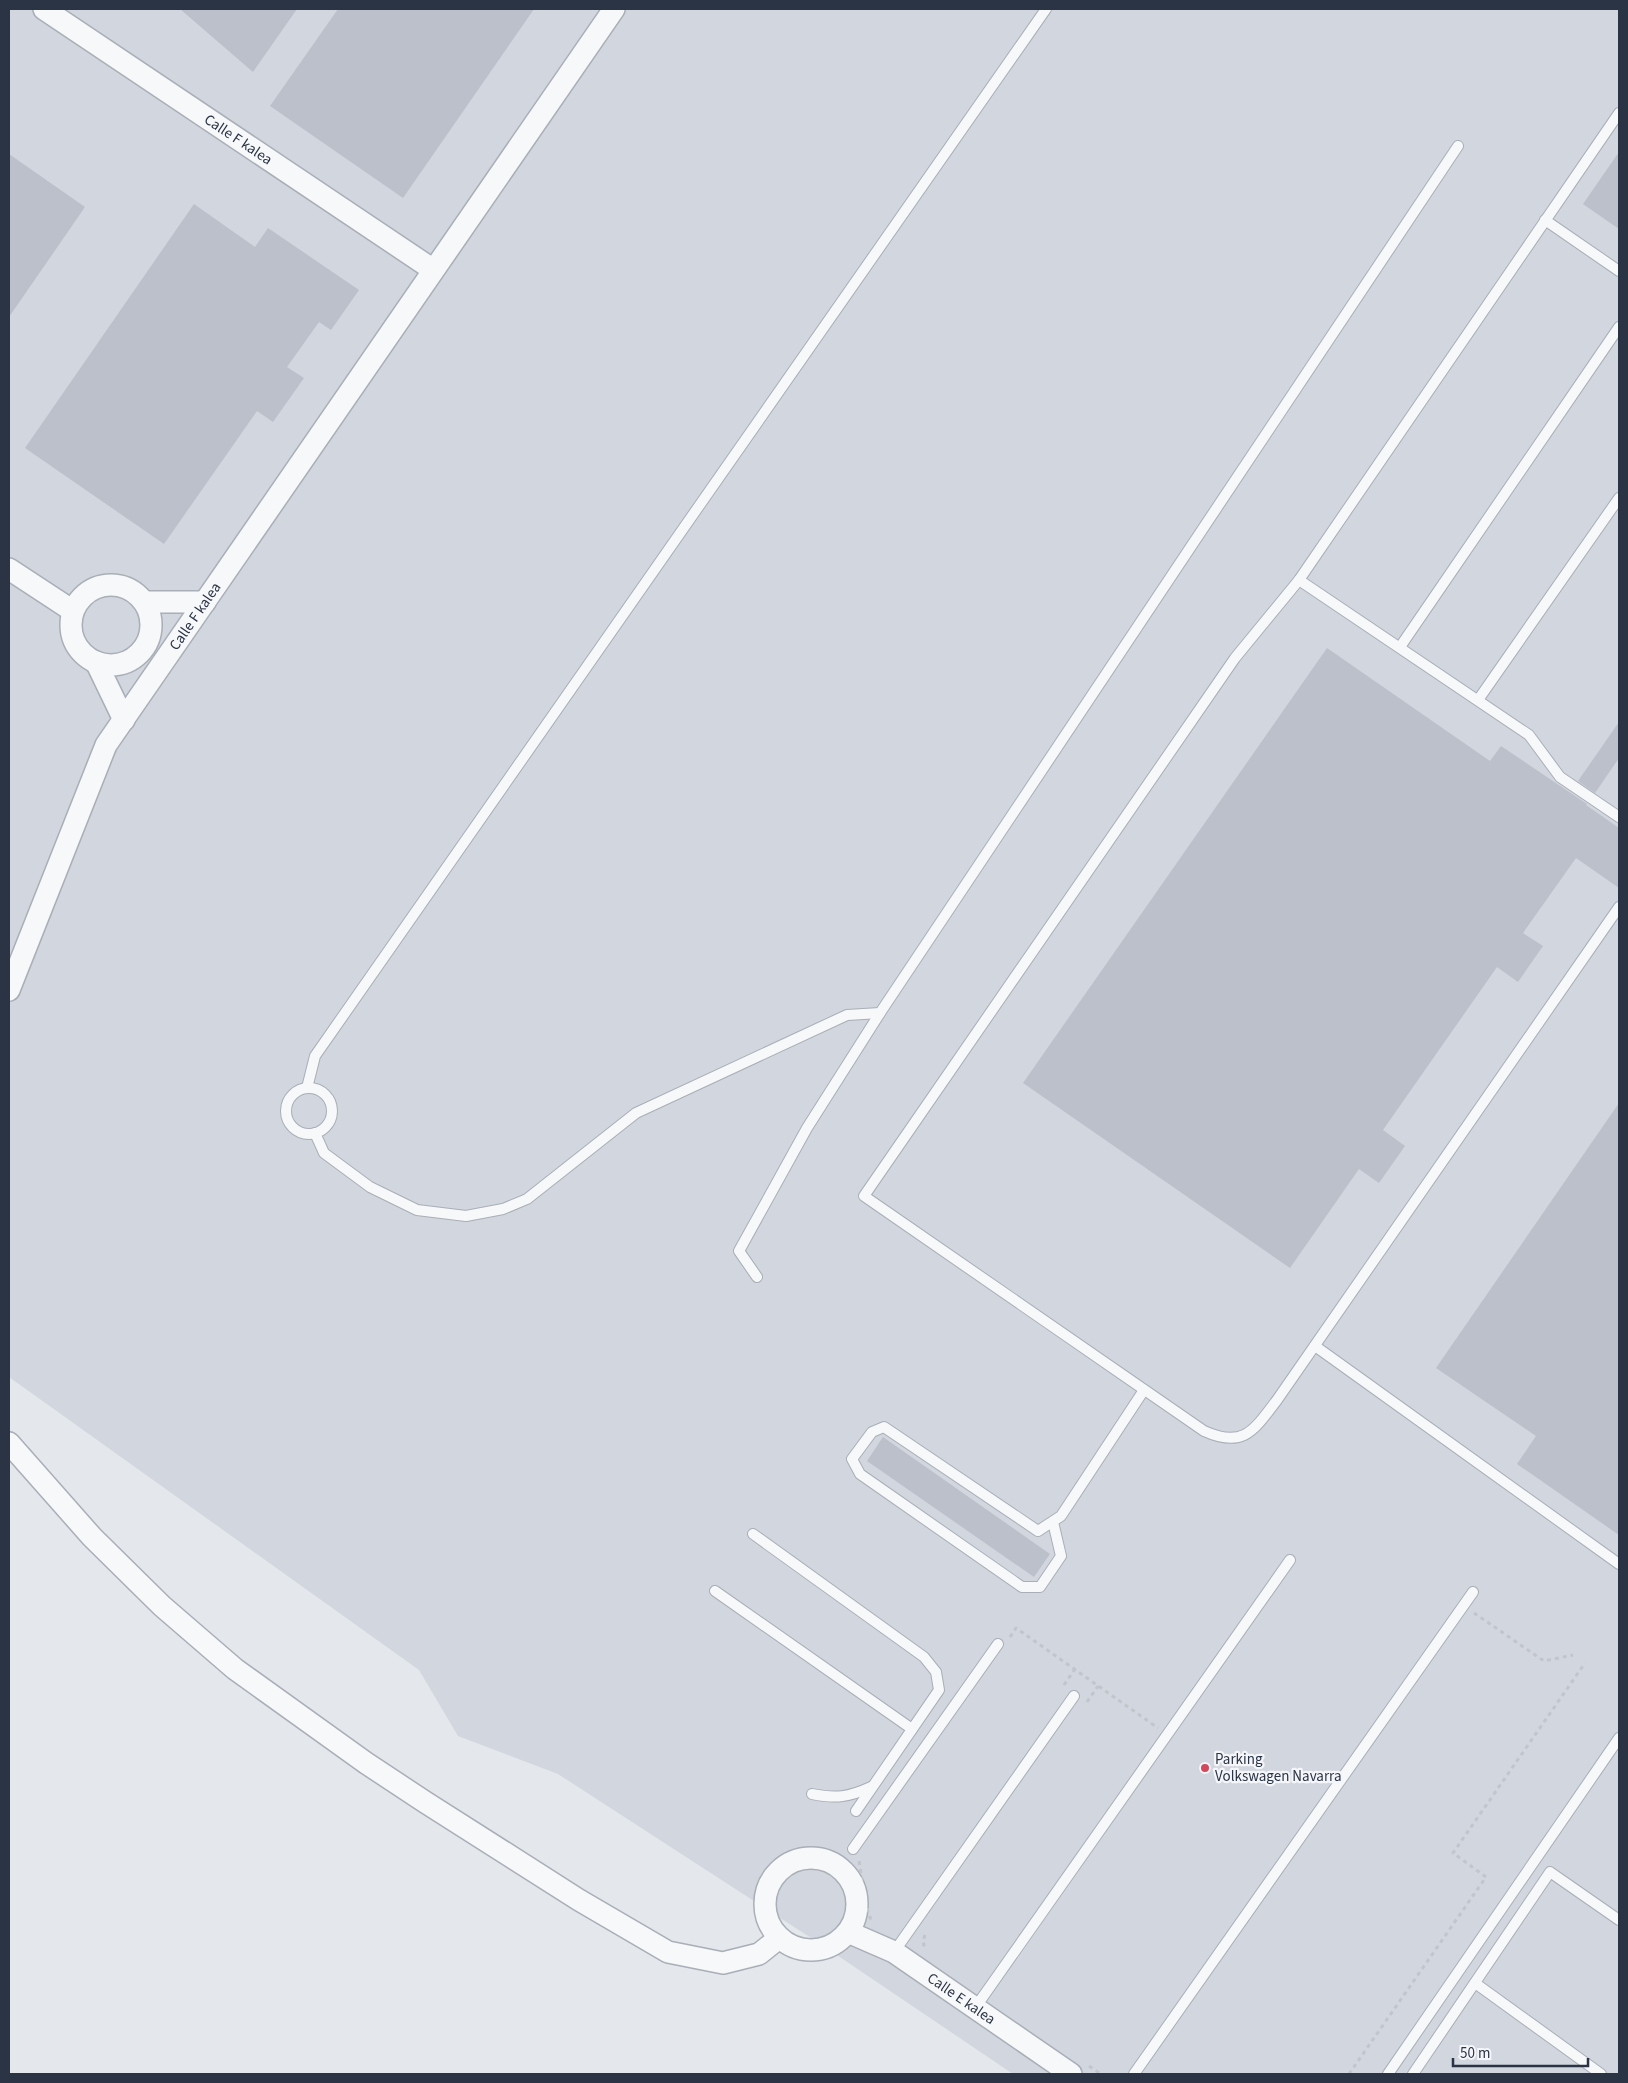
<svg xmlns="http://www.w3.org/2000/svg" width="1628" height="2083" font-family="'Source Sans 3',sans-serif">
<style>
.built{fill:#d2d6de}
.building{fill:#bbc0ca}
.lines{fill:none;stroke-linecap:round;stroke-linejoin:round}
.service-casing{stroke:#a9aeb7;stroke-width:12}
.minor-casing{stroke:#a9aeb7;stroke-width:24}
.path{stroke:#c2c5cb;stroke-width:3;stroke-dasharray:4 4;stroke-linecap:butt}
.service{stroke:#f7f8fa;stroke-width:10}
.minor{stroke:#f7f8fa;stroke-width:21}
.poi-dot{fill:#d1495b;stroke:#f4f6f9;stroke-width:2}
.labels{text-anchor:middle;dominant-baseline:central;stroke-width:4.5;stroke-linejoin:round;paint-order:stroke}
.street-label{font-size:15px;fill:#2b3445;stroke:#f4f6f9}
.poi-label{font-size:15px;fill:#2b3445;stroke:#f4f6f9;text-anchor:start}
</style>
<rect width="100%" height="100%" fill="#e4e7ec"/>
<polygon class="built" points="9,9 1619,9 1619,2074 1013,2074 822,1945 558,1774 458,1736 419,1670 9,1377"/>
<g class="building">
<polygon points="180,9 297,9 253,72"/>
<polygon points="338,9 534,9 403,198 270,106"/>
<polygon points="1619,152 1619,229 1583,204"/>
<polygon points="9,154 85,207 9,317"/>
<polygon points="194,204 255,247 268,228 359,290 331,330 319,322 287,367 304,378 273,422 257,411 164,544 25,448"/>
<polygon points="1327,648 1490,761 1501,746 1587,804 1586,805 1619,828 1619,888 1576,858 1523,933 1543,946 1518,982 1497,967 1383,1130 1405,1146 1379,1183 1359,1169 1290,1268 1023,1083"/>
<polygon points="1619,722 1619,758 1595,793 1578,781"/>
<polygon points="1619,1103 1619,1535 1517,1464 1536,1436 1436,1368"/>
<polygon points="883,1437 1050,1554 1034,1577 867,1461"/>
</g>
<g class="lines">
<g class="service-casing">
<g id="service">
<path d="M 1619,113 L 1299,580 L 1235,658 L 864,1196 L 1204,1431 C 1244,1449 1254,1430 1277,1400 L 1619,907"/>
<polyline points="1545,220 1619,271"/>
<polyline points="1299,580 1529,735 1560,777 1619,817"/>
<polyline points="1400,647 1619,327"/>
<polyline points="1478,700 1619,498"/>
<circle cx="309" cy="1111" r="23"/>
<polyline points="307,1088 315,1056 1046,9"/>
<polyline points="315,1133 324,1153 370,1187 417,1210 466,1216 503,1209 527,1199 636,1113 847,1015 880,1013"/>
<polyline points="757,1277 739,1251 807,1128 880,1013 1458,146"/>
<polyline points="1315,1346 1619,1564"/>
<polyline points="1053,1522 1061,1556 1040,1587 1022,1587 860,1474 852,1459 872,1432 884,1427 1038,1531 1061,1516 1144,1390"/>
<polyline points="753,1534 924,1657 936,1672 939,1690 856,1811"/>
<polyline points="715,1591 912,1729"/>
<path d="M 812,1794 C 836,1799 849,1797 871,1787"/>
<polyline points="853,1849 998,1644"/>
<polyline points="894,1952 1074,1696"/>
<polyline points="1475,1983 1601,2074"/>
<polyline points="975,2008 1290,1560"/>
<polyline points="1134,2074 1473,1592"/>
<polyline points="1388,2074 1619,1738"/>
<polyline points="1413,2074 1550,1872 1619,1920"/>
</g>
</g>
<g class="minor-casing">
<g id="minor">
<path id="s1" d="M 44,9 L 432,269"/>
<polyline points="9,569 73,611"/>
<circle cx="111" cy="625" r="40"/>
<polyline points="145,602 205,602"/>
<polyline points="96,662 124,720"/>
<path id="s2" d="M 9,990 L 106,745 L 614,9"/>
<polyline points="9,1443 92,1537 162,1606 235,1669 366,1763 425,1802 579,1900 668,1952 723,1963 759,1954 779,1938"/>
<circle cx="811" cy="1904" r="46"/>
<path id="s3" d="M 848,1932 L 894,1952 L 1071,2074"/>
</g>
</g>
<g class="path">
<polyline points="1474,1613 1544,1661 1573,1655"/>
<polyline points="1010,1637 1016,1628 1158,1728"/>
<polyline points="1064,1685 1075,1669"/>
<polyline points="1087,1702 1098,1686"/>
<polyline points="859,1861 866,1906 871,1920"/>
<polyline points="925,1935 923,1941 925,1950"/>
<polyline points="1089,2066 1101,2074"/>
<polyline points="1349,2074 1486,1877 1453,1853 1585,1663"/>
</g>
<use href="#service" class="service"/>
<use href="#minor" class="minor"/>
</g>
<circle class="poi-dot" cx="1205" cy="1768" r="5"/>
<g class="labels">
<g class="street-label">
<text stroke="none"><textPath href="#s1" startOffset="234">Calle F kalea</textPath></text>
<text stroke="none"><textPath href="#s2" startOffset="420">Calle F kalea</textPath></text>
<text stroke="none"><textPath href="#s3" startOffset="132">Calle E kalea</textPath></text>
</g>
<g class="poi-label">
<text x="1215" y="1759">Parking<tspan x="1215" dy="17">Volkswagen Navarra</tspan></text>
</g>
</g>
<rect width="1628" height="2083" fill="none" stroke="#2b3445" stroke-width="20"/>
<path d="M1453 2058v8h135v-8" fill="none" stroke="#2b3445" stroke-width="2.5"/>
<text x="1460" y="2058" font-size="15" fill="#2b3445" stroke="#f4f6f9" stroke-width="4" paint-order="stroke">50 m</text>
</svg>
